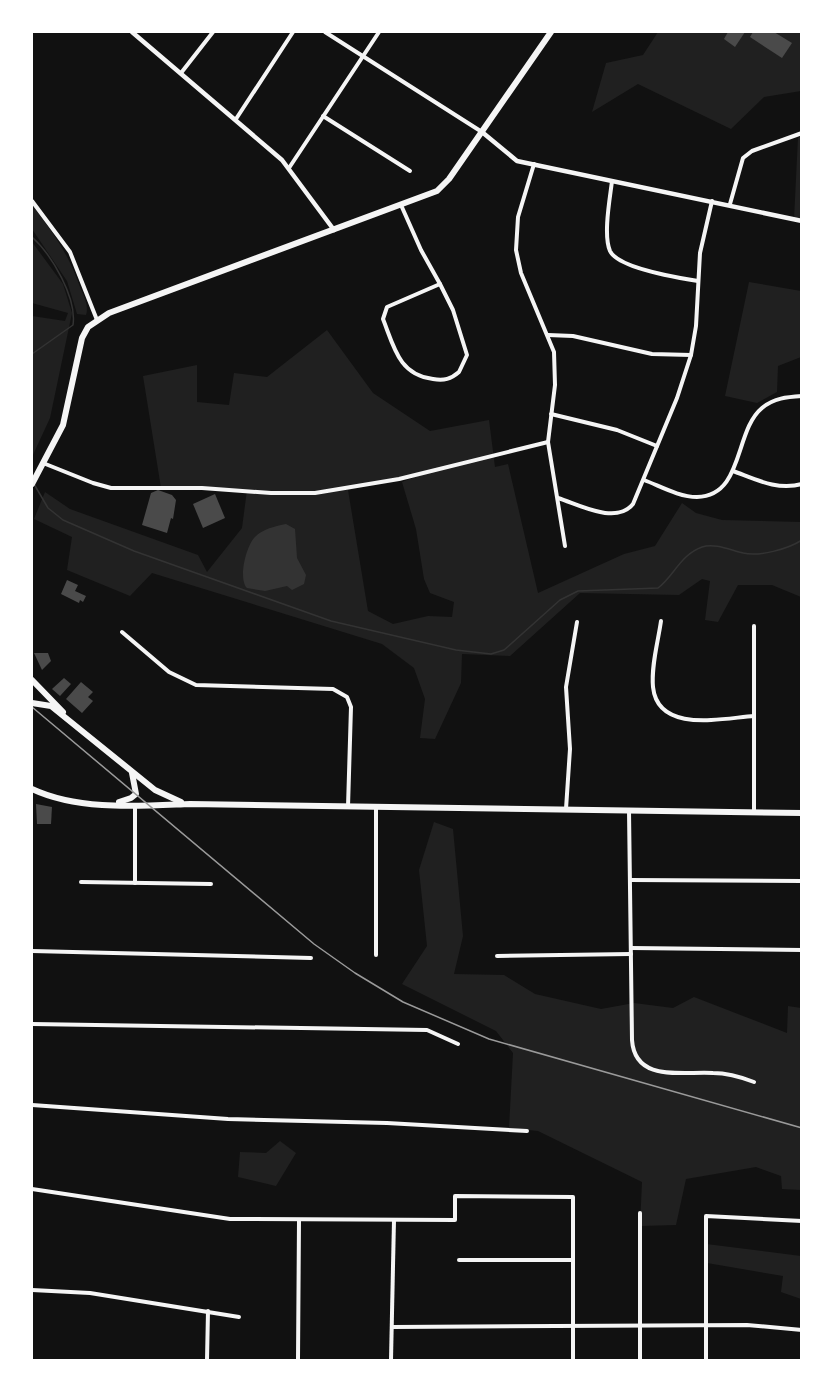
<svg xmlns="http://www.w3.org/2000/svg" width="833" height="1392" font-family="Bitter,serif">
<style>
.green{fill:#202020;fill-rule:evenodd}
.water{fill:#333}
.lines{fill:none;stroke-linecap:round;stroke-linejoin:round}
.stream{stroke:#333;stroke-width:1.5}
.building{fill:#4a4a4a}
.minor{stroke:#f5f5f5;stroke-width:4}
.tertiary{stroke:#f5f5f5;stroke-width:4.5}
.primary{stroke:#f5f5f5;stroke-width:6}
.rail{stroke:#9a9a9a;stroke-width:1.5}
</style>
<rect width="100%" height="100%" fill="#111"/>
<g class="green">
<polygon points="658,32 801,32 801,91 764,97 731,129 638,84 592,112 606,63 643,55"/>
<polygon points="801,136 801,222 794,220 798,138"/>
<path d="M 32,205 C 53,232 69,255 80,287 C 84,296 89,306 86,315 L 77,314 L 67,281 L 32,229 Z"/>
<polygon points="32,242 63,284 72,313 50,418 32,457 32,316 65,321 68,313 32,303"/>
<polygon points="749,282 801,291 801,357 778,366 777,392 757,403 725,396"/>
<path d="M 327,330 L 373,393 L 430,431 L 489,420 L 495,467 L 508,464 L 538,593 L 624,554 L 655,546 L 682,503 L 696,513 L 722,520 L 801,522 L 801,597 L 772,585 L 738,585 L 718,622 L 705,620 L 710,581 L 702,579 L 679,595 L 580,593 L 510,656 L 462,654 L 461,683 L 435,739 L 420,738 L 425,699 L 414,668 L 382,644 L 152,573 L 130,596 L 67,570 L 72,537 L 34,519 L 45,492 L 70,509 L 198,555 L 207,572 L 242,528 L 247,490 L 161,488 L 143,376 L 197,365 L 197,402 L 229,405 L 234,373 L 267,377 ZM 420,475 L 402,482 L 416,529 L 424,579 L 430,593 L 454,602 L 452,617 L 428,616 L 393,624 L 368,611 L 348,490 Z"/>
<polygon points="434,822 453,829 463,936 454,974 504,975 535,994 601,1009 634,1003 673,1008 694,997 787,1033 788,1006 801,1008 801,1190 782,1189 781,1176 756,1167 686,1179 676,1225 640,1226 642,1182 538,1131 509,1128 513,1053 496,1031 402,984 427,946 419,870"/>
<polygon points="280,1141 296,1153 276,1186 238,1177 240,1152 266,1153"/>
<polygon points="706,1244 801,1256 801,1299 781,1292 783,1276 707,1263"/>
</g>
<path class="water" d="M 286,524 L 295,529 L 297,558 L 306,575 L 304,584 L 292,590 L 287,586 L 265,591 L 247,588 C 238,579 246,546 255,537 C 262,529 276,526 286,524 Z"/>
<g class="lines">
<g class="stream">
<path d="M 32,237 C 52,255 77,298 73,325 L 32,354"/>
<path d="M 34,484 L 48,508 L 63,520 L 134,551 L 331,621 L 456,650 L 491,654 L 504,650 L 560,600 L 578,591 L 658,588 C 674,576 680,555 702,547 C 715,543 730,550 743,553 C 759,557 788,549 802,540"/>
</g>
</g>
<g class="building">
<polygon points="728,32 745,32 735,47 724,39"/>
<polygon points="753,32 774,32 792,43 782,58 750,37"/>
<polygon points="158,490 172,495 176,500 173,519 171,518 167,533 142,525 151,493"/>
<polygon points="215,494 225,518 203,528 193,504"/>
<polygon points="67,580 78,585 75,591 86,596 83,602 80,600 79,603 61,594"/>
<polygon points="34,653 48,653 51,661 42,670"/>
<polygon points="64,678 71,684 60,696 52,689"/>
<polygon points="81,682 93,692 88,697 93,701 82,713 66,699"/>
<polygon points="36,804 52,807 51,824 37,824"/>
</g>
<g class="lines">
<g class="minor">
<polyline points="325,32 482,132"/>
<polyline points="181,73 213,32"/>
<polyline points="323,116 410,171"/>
<polyline points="236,119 293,32"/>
<polyline points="534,164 518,217 516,250 521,273 554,352 555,385 548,442 565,546"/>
<polyline points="289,168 379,32"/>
<path d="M 612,181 C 610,198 603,235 610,251 C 618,268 679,278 698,281"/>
<polyline points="32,201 70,252 97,320"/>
<polyline points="730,204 743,158 752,151 802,133"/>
<polyline points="401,205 421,250 440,284"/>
<path d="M 440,284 L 453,310 L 467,355 L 459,372 C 451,379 444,381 433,379 C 399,375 394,347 383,319 L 387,307 Z"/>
<polyline points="548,335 573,336 652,354 691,355"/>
<polyline points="551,414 617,430 657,446"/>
<polyline points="43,463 93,483 111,488 202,488 271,493 315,493 399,479 548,442"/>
<path d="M 733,471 C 755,479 777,491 802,484"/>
<path d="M 644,480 C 660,486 679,497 697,497 C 744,496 734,431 762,408 C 774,398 787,397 802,396"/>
<path d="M 558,498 C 580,505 616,525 633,504 L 677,398 L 691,355 L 696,326 L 700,253 L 712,201"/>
<path d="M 661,621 C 658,642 651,666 653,687 C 658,734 723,718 754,716"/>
<polyline points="122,632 169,672 196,685 333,689 347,697 351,707 348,807"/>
<polyline points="566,809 570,749 566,687 577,622"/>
<path d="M 629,811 L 632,1040 C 635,1083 683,1071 713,1073 C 727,1073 741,1077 754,1082"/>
<polyline points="754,812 754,626"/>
<polyline points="630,880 802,881"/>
<polyline points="81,882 211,884"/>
<polyline points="135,883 135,806"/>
<polyline points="631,948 802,950"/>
<polyline points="32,951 311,958"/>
<polyline points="376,955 376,808"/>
<polyline points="497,956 631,954"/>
<polyline points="32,1024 427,1030 458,1044"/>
<polyline points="32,1105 228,1119 387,1123 527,1131"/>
<polyline points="32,1189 230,1219 455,1220 455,1196 573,1197 573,1360"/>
<polyline points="459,1260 573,1260"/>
<polyline points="32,1290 90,1293 239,1317"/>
<polyline points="393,1327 747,1325 802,1330"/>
<polyline points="207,1360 208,1311"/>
<polyline points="298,1360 299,1221"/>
<polyline points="391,1360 394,1220"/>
<polyline points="640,1360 640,1213"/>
<polyline points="706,1360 706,1216 802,1221"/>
</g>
<g class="tertiary">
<polyline points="132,32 282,160 334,230"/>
<polyline points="482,132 517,161 802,221"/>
</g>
<g class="primary">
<polyline points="32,484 63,425 82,338 88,327 109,313 437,191 449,179 551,32"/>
<polyline points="32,680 63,712"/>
<polyline points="32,703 51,706 155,790 181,802"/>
<path d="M 32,789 C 79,811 139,806 190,804 L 802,813"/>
<polyline points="119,802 131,798 136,794 132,773"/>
</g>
<polyline class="rail" points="32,707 314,944 355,973 403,1002 489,1039 802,1128"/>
</g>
<rect width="833" height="1392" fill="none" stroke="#ffffff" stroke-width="66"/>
</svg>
